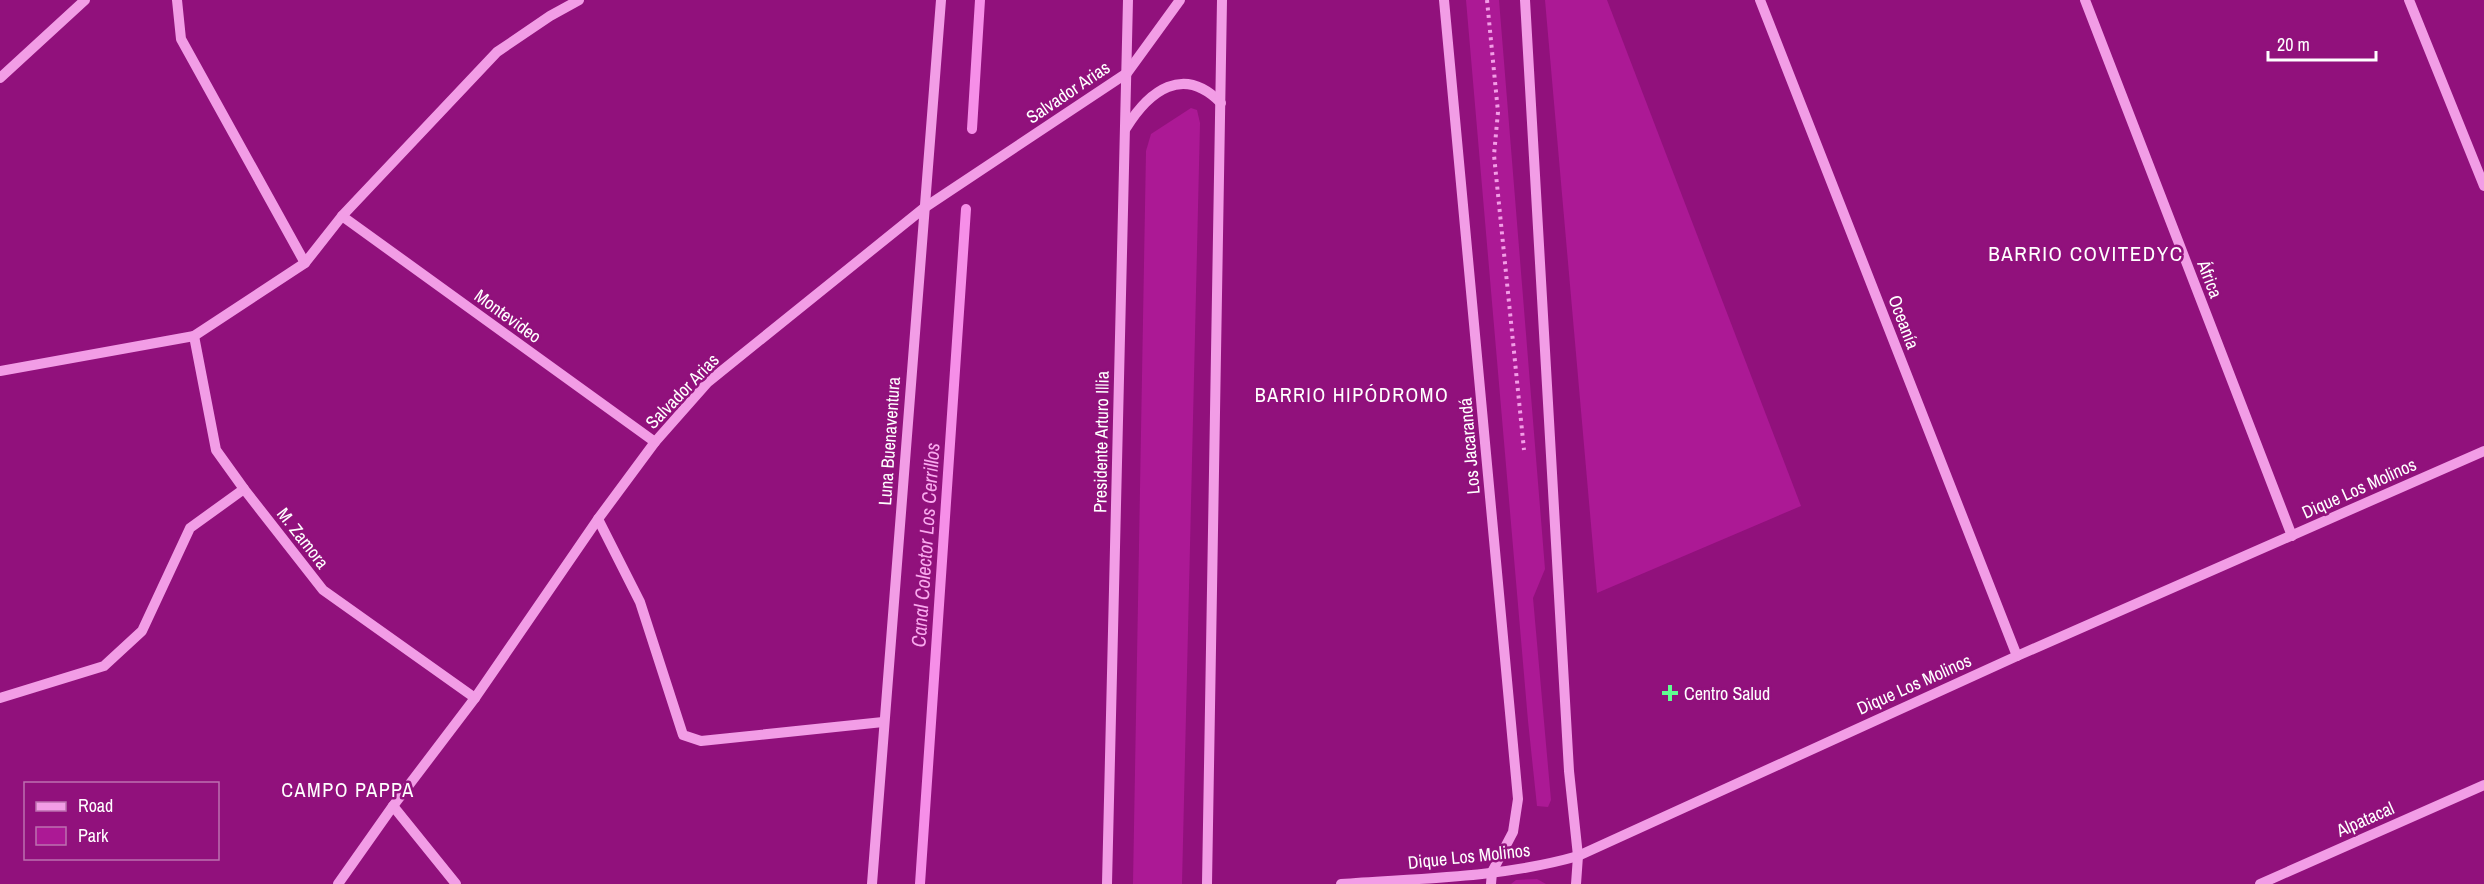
<svg xmlns="http://www.w3.org/2000/svg" width="2484" height="884" font-family="'Archivo Narrow',sans-serif">
<style>
.green{fill:#ac1995}
.lines{fill:none;stroke-linecap:round;stroke-linejoin:round}
.stream{stroke:#f68fe8;stroke-width:10}
.path{stroke:#f29de6;stroke-width:4;stroke-dasharray:3 4.5;stroke-linecap:butt}
.minor{stroke:#f29de6;stroke-width:10}
.poi-dot{fill:#5fff91;stroke:#91117c;stroke-width:2}
.labels{text-anchor:middle;dominant-baseline:central;stroke-width:5;stroke-linejoin:round;paint-order:stroke}
.street-label{font-size:18px;fill:#fff;stroke:#91117c}
.poi-label{font-size:18px;fill:#fff;stroke:#91117c;text-anchor:start}
.neighbourhood-label{font-size:20px;letter-spacing:1.5px;fill:#fff;stroke:#91117c}
.water-label{font-size:20px;font-style:italic;fill:#f9a9ee;stroke:#91117c}
.quarter-label{font-size:21px;letter-spacing:1.5px;fill:#fff;stroke:#91117c}
</style>
<rect width="100%" height="100%" fill="#91117c"/>
<g class="green">
<polygon points="1466,0 1499,0 1545,569 1533,598 1551,800 1548,807 1537,806 1528,721"/>
<polygon points="1545,0 1607,0 1801,506 1597,593"/>
<polygon points="1191,108 1197,110 1200,123 1182,884 1133,884 1146,151 1151,134"/>
<polygon points="1537,879 1546,884 1511,884 1516,880"/>
</g>
<g class="lines">
<g class="stream">
<polyline points="972,129 980,0"/>
<polyline points="920,884 966,209"/>
</g>
<polyline class="path" points="1487,0 1498,112 1494,155 1524,450"/>
<g class="minor">
<polyline points="177,0 181,39 305,263"/>
<polyline points="1444,0 1518,799 1513,832 1492,872 1491,884"/>
<polyline points="1525,0 1569,771 1578,856 1576,884"/>
<polyline points="1760,0 2017,656"/>
<polyline points="2085,0 2292,536"/>
<polyline points="2409,0 2484,186"/>
<polyline points="0,78 85,0"/>
<path d="M 1126,128 C 1149,91 1183,64 1221,103"/>
<polyline points="342,216 655,442"/>
<polyline points="194,336 216,450 244,489 323,590 475,698"/>
<polyline points="0,371 194,336 305,263 342,216 497,52 550,16 579,0"/>
<polyline points="598,519 640,602 683,735 701,741 883,722"/>
<polyline points="0,698 104,666 142,631 190,528 244,489"/>
<polyline points="393,806 456,884"/>
<polyline points="338,884 393,806 475,698 598,519 655,442 708,382 924,208 1127,73 1180,0"/>
<polyline points="872,884 941,0"/>
<polyline points="1107,884 1128,0"/>
<polyline points="1207,884 1222,0"/>
<path d="M 1341,884 C 1420,878 1501,878 1578,856 L 2017,656 L 2484,451"/>
<polyline points="2260,884 2484,785"/>
</g>
</g>
<path class="poi-dot" d="M1667 684h6v6h6v6h-6v6h-6v-6h-6v-6h6z"/>
<g class="labels">
<g class="street-label">
<text transform="translate(1068 92) rotate(-34)">Salvador Arias</text>
<text transform="translate(2210 279) rotate(69)">África</text>
<text transform="translate(508 316) rotate(36)">Montevideo</text>
<text transform="translate(1904 322) rotate(69)">Oceanía</text>
<text transform="translate(682 391) rotate(-46)">Salvador Arias</text>
<text transform="translate(889 441) rotate(-86)">Luna Buenaventura</text>
<text transform="translate(1101 442) rotate(-89)">Presidente Arturo Illia</text>
<text transform="translate(1469 446) rotate(-95)">Los Jacarandá</text>
<text transform="translate(2359 488) rotate(-24)">Dique Los Molinos</text>
<text transform="translate(303 538) rotate(52)">M. Zamora</text>
<text transform="translate(1914 684) rotate(-24)">Dique Los Molinos</text>
<text transform="translate(2365 819) rotate(-24)">Alpatacal</text>
<text transform="translate(1469 856) rotate(-6)">Dique Los Molinos</text>
</g>
<g class="poi-label">
<text x="1684" y="693">Centro Salud</text>
</g>
<g class="neighbourhood-label">
<text x="1352" y="394">BARRIO HIPÓDROMO</text>
<text x="348" y="789">CAMPO PAPPA</text>
</g>
<g class="water-label">
<text transform="translate(925 545) rotate(-86)">Canal Colector Los Cerrillos</text>
</g>
<g class="quarter-label">
<text x="2086" y="253">BARRIO COVITEDYC</text>
</g>
</g>
<rect x="24" y="782" width="195" height="78" fill="#91117c" stroke="#bd70b0" stroke-width="1.5"/>
<rect x="36" y="802" width="30" height="9" fill="#f29de6" stroke="#bd70b0" stroke-width="1.5"/>
<text x="78" y="812" font-size="18" fill="#ffffff">Road</text>
<rect x="36" y="827" width="30" height="18" fill="#ac1995" stroke="#bd70b0" stroke-width="1.5"/>
<text x="78" y="842" font-size="18" fill="#ffffff">Park</text>
<path d="M2268 51v9h108v-9" fill="none" stroke="#ffffff" stroke-width="3"/>
<text x="2277" y="51" font-size="18" fill="#ffffff" stroke="#91117c" stroke-width="4.5" paint-order="stroke">20 m</text>
</svg>
